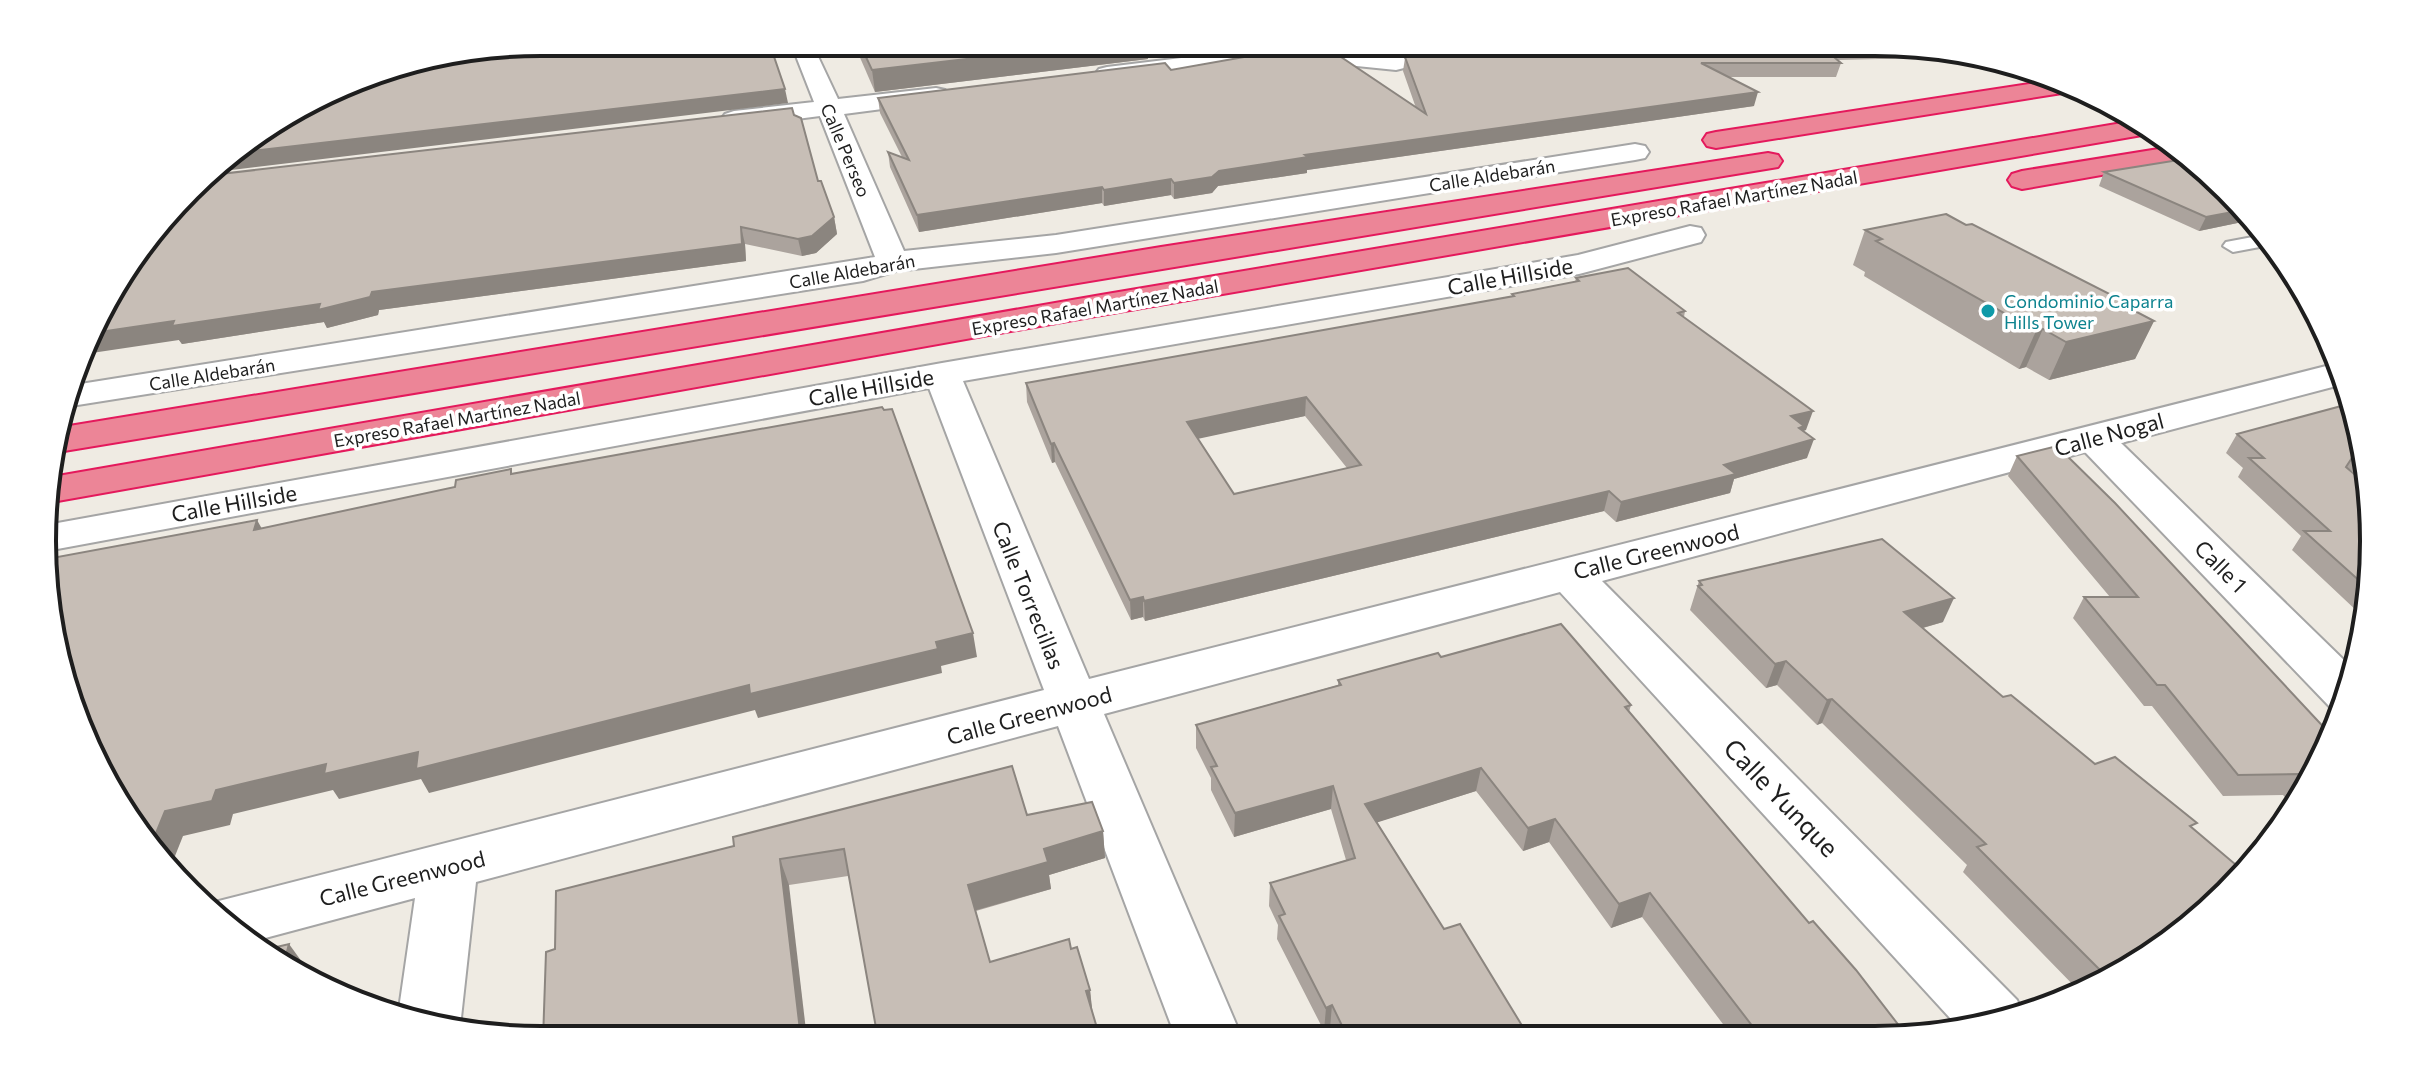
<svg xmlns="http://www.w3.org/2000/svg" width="2416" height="1082" font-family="Commissioner,sans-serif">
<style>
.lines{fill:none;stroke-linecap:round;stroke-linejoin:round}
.lane-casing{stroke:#a5a5a5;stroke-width:4}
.street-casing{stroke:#a5a5a5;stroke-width:4}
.highway-casing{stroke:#e4195c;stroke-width:4}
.lane{fill:#fff;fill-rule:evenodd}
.street{fill:#fff;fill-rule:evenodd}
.highway{fill:#ec8597;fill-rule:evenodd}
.wall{fill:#aba39d;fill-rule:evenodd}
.shaded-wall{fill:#8b857f}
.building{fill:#c7beb6;stroke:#8b857f;stroke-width:2;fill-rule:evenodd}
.culture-dot{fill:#0f9aa8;stroke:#fff;stroke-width:3}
.labels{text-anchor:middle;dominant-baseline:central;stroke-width:7;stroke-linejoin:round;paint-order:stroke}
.far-street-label{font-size:18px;fill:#1e1e1e;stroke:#fff}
.far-culture-label{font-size:18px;fill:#0d838f;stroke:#fff;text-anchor:start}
.street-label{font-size:22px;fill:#1e1e1e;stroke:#fff}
.near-street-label{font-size:26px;fill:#1e1e1e;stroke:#fff}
.rim{fill:none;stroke:#1e1e1e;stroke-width:4}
</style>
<rect width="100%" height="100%" fill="#efebe3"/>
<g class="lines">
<g class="lane-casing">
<polygon id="lane" points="2258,236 2265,246 2233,252 2223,246 2226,242"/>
</g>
<g class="street-casing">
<g id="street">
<polygon points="782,42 807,42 814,48 838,99 936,88 945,90 948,95 945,100 936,102 844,114 904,251 1056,235 1635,144 1645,146 1649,152 1645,158 1635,160 1056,253 896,271 863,281 65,407 74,385 875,257 820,116 734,127 725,124 721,119 725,114 734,111 814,102 796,56"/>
<polygon points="1288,45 1396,56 1404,58 1408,63 1404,68 1396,70 1288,59 1107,81 1099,79 1095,74 1099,69 1107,67"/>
<polygon points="1690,226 1701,228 1705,235 1701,242 1579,274 963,381 1089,679 2334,364 2340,385 2121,443 2352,668 2347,702 2343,710 2330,707 2085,452 1602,581 2017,1000 2023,1014 1961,1030 1560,592 1104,714 1242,1038 1176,1038 1058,726 476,882 460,1027 398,1016 415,898 254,941 212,916 203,905 1044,690 929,388 52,550 52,524 942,363 1578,255"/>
</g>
</g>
<g class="highway-casing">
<g id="highway">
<polygon points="2056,80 2075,91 1716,148 1707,146 1703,140 1707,134 1716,132"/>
<polygon points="2128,122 2148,134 1101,315 52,502 52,477 1101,295"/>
<polygon points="2171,147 2192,159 2022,189 2012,186 2008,180 2012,174 2022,171"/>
<polygon points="1768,153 1778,155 1782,161 1778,167 52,453 57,428 1161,247"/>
</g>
</g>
<use href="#lane" class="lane"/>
<use href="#street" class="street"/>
<use href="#highway" class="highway"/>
</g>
<g class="wall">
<polygon points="857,42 1148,42 1148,59 875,92 858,53"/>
<polygon points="1393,42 1875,42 1966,57 1837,60 1841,63 1836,77 1729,77 1754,106 1307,170 1307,173 1218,186 1212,193 1174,199 1171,195 1104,206 1102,203 919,232 890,167 888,152 902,157 880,113 878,98 1171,70 1416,108 1403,71 1405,58 1397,53"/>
<polygon points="2204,166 2247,221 2199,231 2099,186 2104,172"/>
<polygon points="818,181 834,217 837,234 816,253 802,256 745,244 746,261 379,310 378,315 327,328 324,322 182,344 179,340"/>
<polygon points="1865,230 2136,312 2154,321 2135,359 2049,380 2026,367 2019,369 1864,276 1865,272 1853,265"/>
<path d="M 1576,278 L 1685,311 L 1684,317 L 1806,430 L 1803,431 L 1807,458 L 1734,479 L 1730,493 L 1616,522 L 1604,511 L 1145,621 L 1143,617 L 1131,620 L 1055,462 L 1052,463 L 1027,402 L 1026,383 L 1512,297 L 1512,294 L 1575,282 ZM 1305,416 L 1347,468 L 1234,494 L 1198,438 Z"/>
<polygon points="2345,405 2365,478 2347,468 2373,509 2359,613 2292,550 2301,536 2238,477 2243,468 2226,453 2237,434"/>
<polygon points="2017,456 2331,735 2295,808 2283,795 2223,796 2152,706 2144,706 2073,618 2084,597 2110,597 2008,476"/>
<polygon points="1699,581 1943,622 1923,628 2003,697 2095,764 2193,828 2179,937 2081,993 1963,872 1967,865 1822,723 1817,725 1777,685 1766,688 1690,610"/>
<polygon points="1441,657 1631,705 1629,712 1809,923 1907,1036 1732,1036 1642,917 1611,928 1549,842 1523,851 1476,791 1377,822 1444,929 1529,1037 1334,1038 1330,1028 1324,1031 1277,939 1278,925 1269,906 1270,883 1346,860 1331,809 1234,837 1211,790 1211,778 1196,748 1196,725 1338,685 1338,680"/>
<polygon points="1027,815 1103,831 1105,858 1049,875 1051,889 976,911 990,962 1071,949 1090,990 1092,1011 1100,1038 848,876 789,885 555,949 556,891"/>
</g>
<g class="shaded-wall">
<polygon points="1112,42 1148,42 1148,59 875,92 872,70"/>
<polygon points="785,89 788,103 207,173 212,166 235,153"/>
<polygon points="1758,92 1754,106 1307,170 1307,173 1218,186 1212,193 1174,199 1174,183 1219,171 1305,155"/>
<polygon points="1171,179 1171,195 1104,206 1104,190"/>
<polygon points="1102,187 1102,203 919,232 917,215"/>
<polygon points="2238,211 2247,221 2199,231 2206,217"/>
<polygon points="834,217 837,234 816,253 802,256 798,239"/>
<polygon points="741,227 745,244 746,261 379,310 378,315 327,328 324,322 182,344 179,340 85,354 93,333 372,292"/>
<polygon points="2137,308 2128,327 2154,321 2135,359 2049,380 2066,342 2131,309"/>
<polygon points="2043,329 2026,367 2019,369 2036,331"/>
<polygon points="1306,397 1305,416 1188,441 1187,422"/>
<polygon points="1813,411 1806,430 1803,431 1814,439 1807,458 1734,479 1730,493 1616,522 1621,502 1724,465 1791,416"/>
<polygon points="1054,443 1055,462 1052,463 1051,444"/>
<polygon points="1609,491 1604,511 1145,621 1144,601"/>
<polygon points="257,520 270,543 254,530"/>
<polygon points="1143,597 1143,617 1131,620 1130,600"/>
<polygon points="1954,598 1943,622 1894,636 1904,612"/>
<polygon points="973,633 977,657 941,666 942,673 758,718 755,710 429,793 421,779 339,799 333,790 233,814 230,825 183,836 171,866 152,843 165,811 216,790 326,764 418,752 749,685"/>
<polygon points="1786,661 1777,685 1766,688 1775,664"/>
<polygon points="1832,699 1822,723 1817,725 1827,700"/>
<polygon points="1481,768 1476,791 1363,827 1365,804"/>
<polygon points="1333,786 1331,809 1234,837 1235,813"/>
<polygon points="1555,819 1549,842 1523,851 1528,828"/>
<polygon points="1103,831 1105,858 1049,875 1051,889 973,911 968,885 1044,849"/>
<polygon points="780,859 789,885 807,1039 801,1039"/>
<polygon points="1650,893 1642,917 1611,928 1619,904"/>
<polygon points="289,944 310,973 285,959"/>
<polygon points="1090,990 1093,1017 1086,991"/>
<polygon points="1332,1005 1330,1028 1324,1031 1326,1008"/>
</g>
<g class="building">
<polygon points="541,42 769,42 785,89 235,153 380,69"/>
<polygon points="859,42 1112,42 872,70"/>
<polygon points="1402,42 1875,42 1896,45 1822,47 1841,63 1701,63 1758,92 1305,155 1308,157 1219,171 1212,177 1174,183 1171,179 1104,190 1102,187 917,215 888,152 909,160 878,98 1165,63 1171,70 1261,54 1309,50 1335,53 1426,114 1405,57 1412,47"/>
<polygon points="792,108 794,115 801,118 818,181 821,181 834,217 812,236 798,239 741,227 742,244 372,292 370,297 318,310 320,304 172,326 174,321 93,333 109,292 203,176"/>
<polygon points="2191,158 2204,166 2238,211 2206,217 2104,172"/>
<polygon points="1946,214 1966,225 1972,224 2137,308 2131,309 2154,321 2066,342 2043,329 2036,331 1876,241 1882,239 1865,230"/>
<path d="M 1628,268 L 1685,311 L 1678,313 L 1813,411 L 1791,416 L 1804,426 L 1799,428 L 1814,439 L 1724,465 L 1736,474 L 1621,502 L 1609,491 L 1144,601 L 1143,597 L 1130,600 L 1054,443 L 1051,444 L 1026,383 L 1514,296 L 1512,294 L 1579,281 L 1576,278 ZM 1306,397 L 1361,465 L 1234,494 L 1187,422 Z"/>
<polygon points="2345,405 2357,450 2346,467 2366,484 2373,509 2363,584 2304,531 2330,531 2249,458 2264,458 2237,434"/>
<polygon points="882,407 884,410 892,409 973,633 936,642 938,649 750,694 749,685 416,769 418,752 324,774 326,764 216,790 212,801 165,811 152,843 109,790 52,638 52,558 257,520 254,530 455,487 456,480 511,469 511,474"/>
<polygon points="2057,446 2115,503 2331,735 2307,783 2299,774 2238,775 2165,685 2157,685 2084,597 2138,597 2017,456"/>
<polygon points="1882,539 1954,598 1904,612 2003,697 2011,695 2095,764 2115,757 2197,823 2190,826 2242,870 2179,937 2108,978 1977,847 1986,844 1832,699 1827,700 1786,661 1775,664 1698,586 1702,585 1699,581"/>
<polygon points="1561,624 1631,705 1625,707 1809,923 1813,921 1856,970 1907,1036 1760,1036 1650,893 1619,904 1555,819 1528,828 1481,768 1365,804 1444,929 1460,924 1529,1037 1348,1038 1332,1005 1326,1008 1279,916 1285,914 1270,883 1355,858 1333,786 1235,813 1211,767 1217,766 1196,725 1341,685 1338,680 1438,653 1441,657"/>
<polygon points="1012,766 1027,815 1092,802 1103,831 1044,849 1048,862 968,885 990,962 1069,939 1071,949 1077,947 1090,990 1086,991 1100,1038 878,1039 844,849 780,859 801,1039 543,1040 546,952 555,949 556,891 734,846 733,837"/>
<polygon points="289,944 285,959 268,949"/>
</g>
<circle class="culture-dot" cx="1988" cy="311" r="8"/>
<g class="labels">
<g class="far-street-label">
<text transform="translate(846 150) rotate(67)">Calle Perseo</text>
<text transform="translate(1492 175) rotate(-9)">Calle Aldebarán</text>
<text transform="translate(1734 198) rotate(-10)">Expreso Rafael Martínez Nadal</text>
<text transform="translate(852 271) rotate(-10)">Calle Aldebarán</text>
<text transform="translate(1095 307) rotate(-10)">Expreso Rafael Martínez Nadal</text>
<text transform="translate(212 374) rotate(-9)">Calle Aldebarán</text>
<text transform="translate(457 419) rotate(-10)">Expreso Rafael Martínez Nadal</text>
</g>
<g class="far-culture-label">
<text x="2004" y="301">Condominio Caparra<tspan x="2004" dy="21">Hills Tower</tspan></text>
</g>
<g class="street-label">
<text transform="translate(1510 276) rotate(-10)">Calle Hillside</text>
<text transform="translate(871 387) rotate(-10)">Calle Hillside</text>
<text transform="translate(2109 434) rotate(-15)">Calle Nogal</text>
<text transform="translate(234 503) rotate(-10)">Calle Hillside</text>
<text transform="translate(1656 551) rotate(-14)">Calle Greenwood</text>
<text transform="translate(2221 566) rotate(45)">Calle 1</text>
<text transform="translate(1029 595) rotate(68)">Calle Torrecillas</text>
<text transform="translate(1029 715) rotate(-15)">Calle Greenwood</text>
<text transform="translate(402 878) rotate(-14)">Calle Greenwood</text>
</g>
<g class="near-street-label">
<text transform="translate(1782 797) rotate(46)">Calle Yunque</text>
</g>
</g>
<path d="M0 0H2416V1082H0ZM541 56H1875A485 485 0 0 1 2360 541V541A485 485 0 0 1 1875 1026H541A485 485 0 0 1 56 541V541A485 485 0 0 1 541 56Z" fill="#fff" fill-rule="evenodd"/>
<path class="rim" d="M541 56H1875A485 485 0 0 1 2360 541V541A485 485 0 0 1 1875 1026H541A485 485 0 0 1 56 541V541A485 485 0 0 1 541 56Z"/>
</svg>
